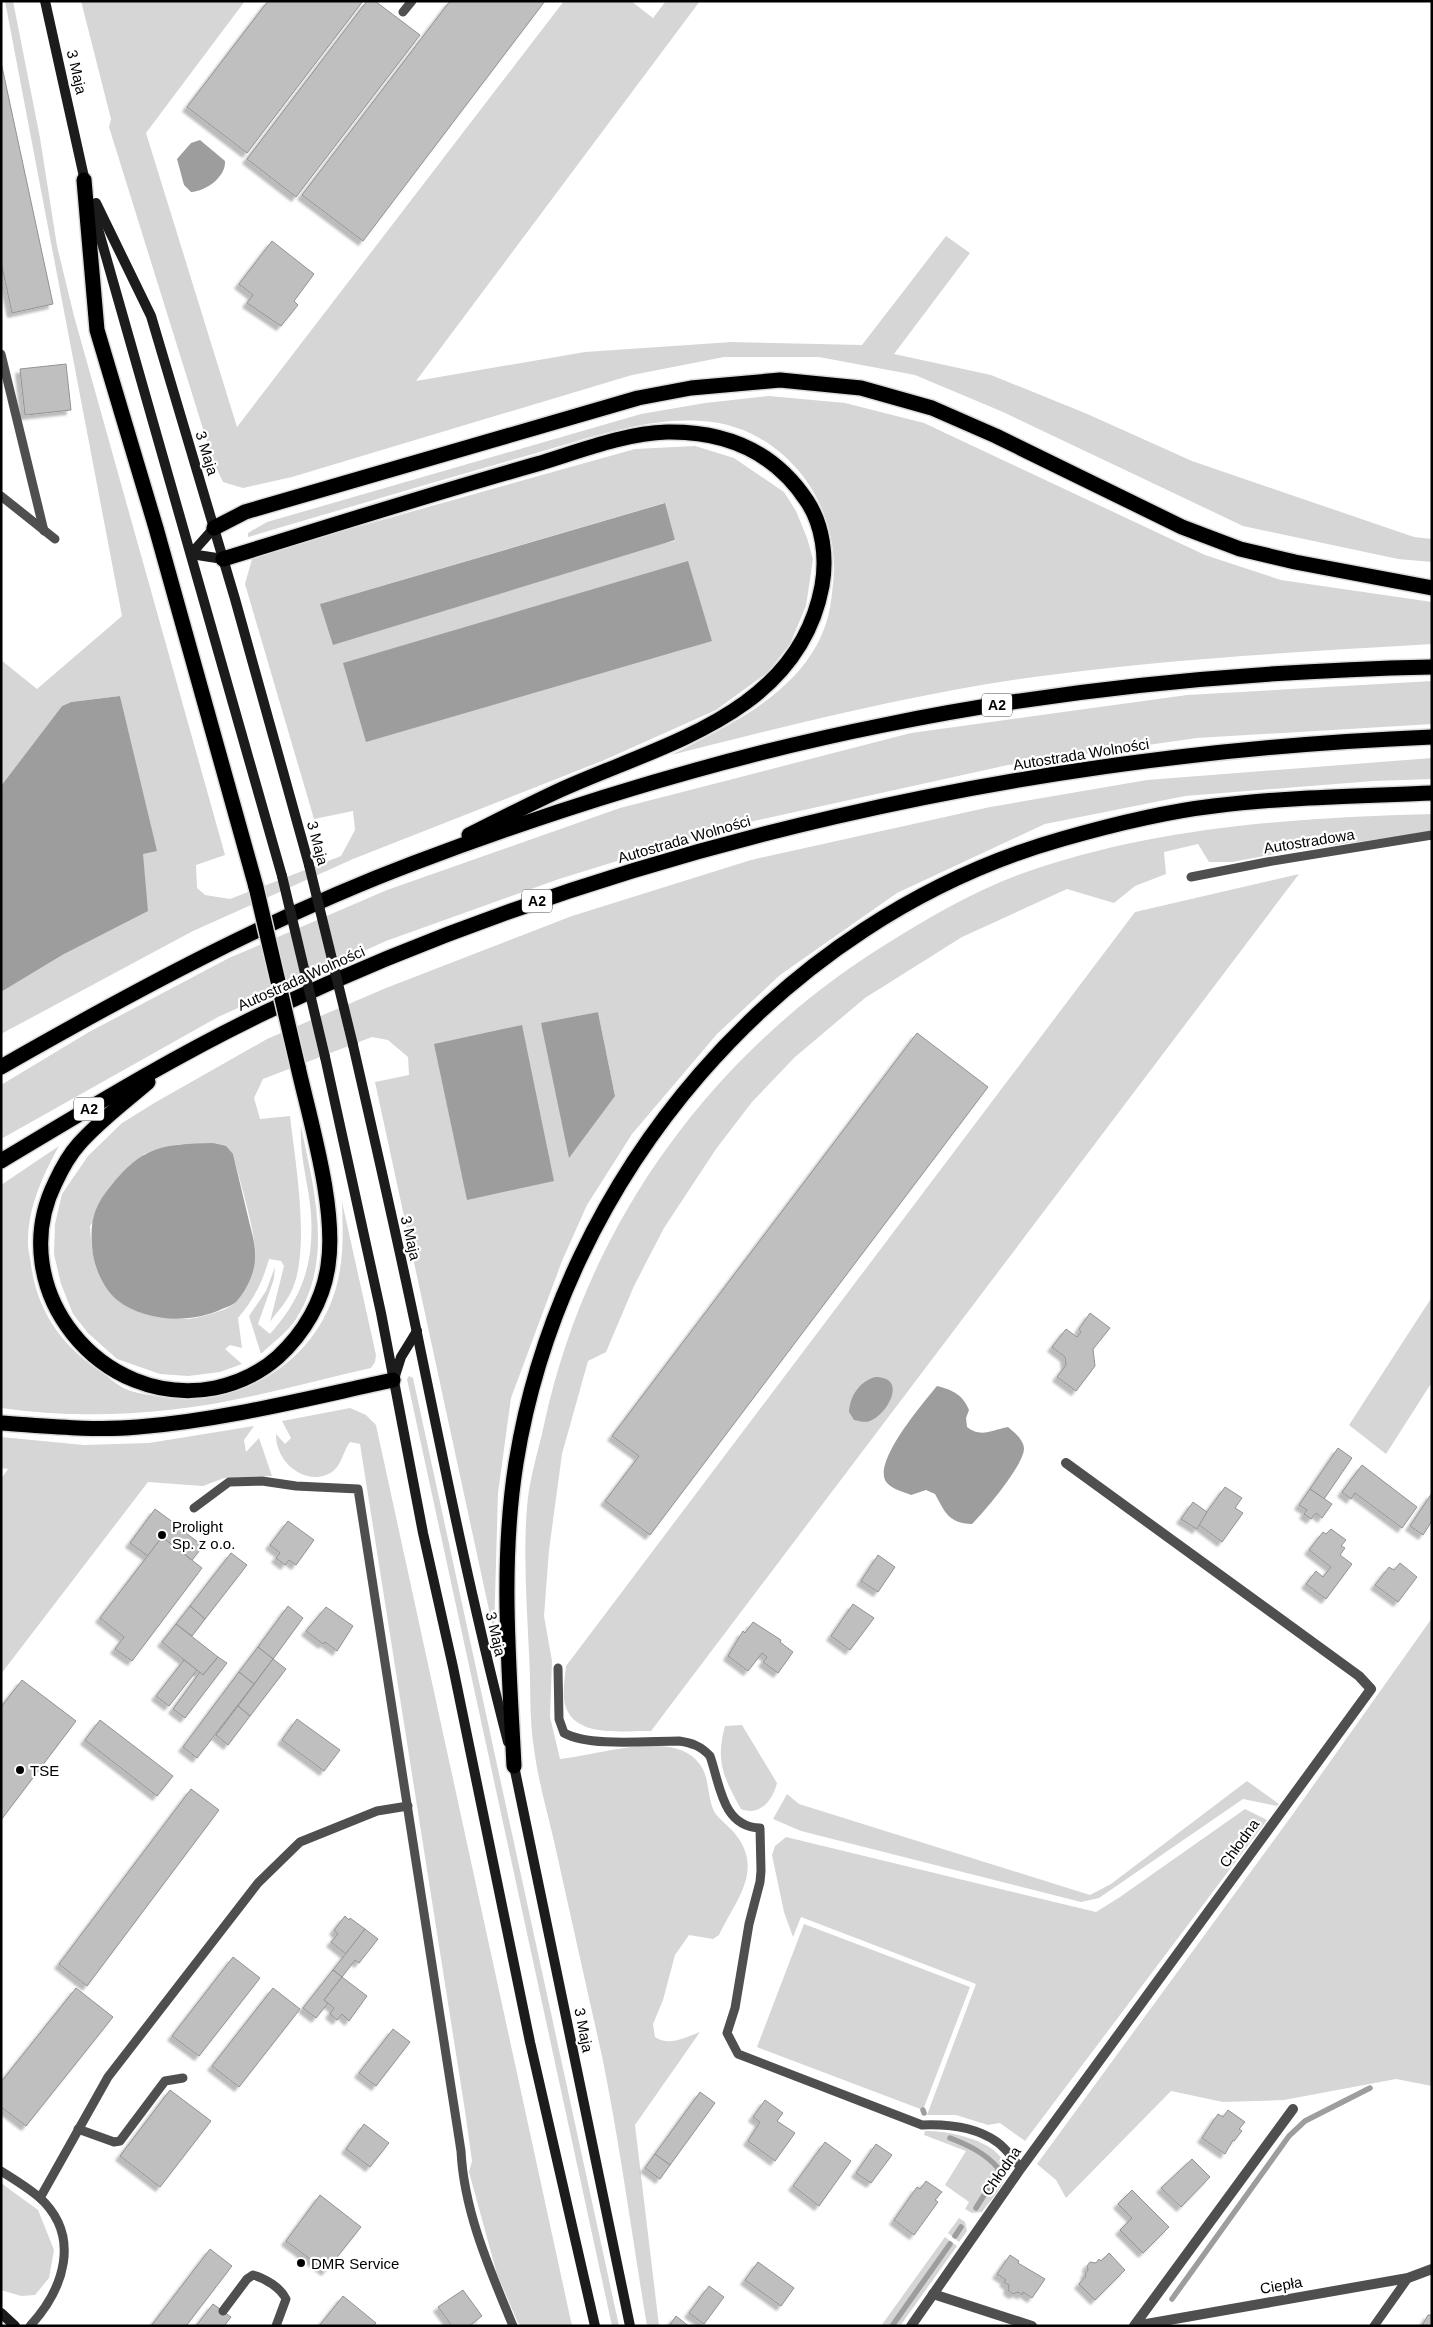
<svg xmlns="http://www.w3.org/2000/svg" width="1433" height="2327" font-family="Helvetica,sans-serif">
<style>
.green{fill:#d6d6d6;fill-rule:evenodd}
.water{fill:#9d9d9d}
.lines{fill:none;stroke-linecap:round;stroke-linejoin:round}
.stream{stroke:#9d9d9d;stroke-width:5.5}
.building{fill:#bfbfbf;stroke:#939393;filter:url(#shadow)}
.motorway-casing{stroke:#dbdbdb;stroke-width:18}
.service{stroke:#4f4f4f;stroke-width:9}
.minor{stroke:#4f4f4f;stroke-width:10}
.secondary{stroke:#1c1c1c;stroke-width:10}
.motorway{stroke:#000;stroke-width:15}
.motorway-bridge-casing{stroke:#dbdbdb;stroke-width:18;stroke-linecap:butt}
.secondary-bridge{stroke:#1c1c1c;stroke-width:10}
.motorway-bridge{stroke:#000;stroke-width:15}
.poi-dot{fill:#000;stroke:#fff;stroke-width:2}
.labels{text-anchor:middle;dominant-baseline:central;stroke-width:4.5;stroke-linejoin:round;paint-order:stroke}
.shield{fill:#fff;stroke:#4c4c4c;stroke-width:1}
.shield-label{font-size:14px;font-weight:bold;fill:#000}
.street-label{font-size:15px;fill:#000;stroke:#fff}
.poi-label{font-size:15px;fill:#000;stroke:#fff;text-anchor:start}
</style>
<defs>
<filter id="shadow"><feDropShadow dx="-4.5" dy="4.5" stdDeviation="1" flood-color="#0004"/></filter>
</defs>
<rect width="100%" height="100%" fill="#fff"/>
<g class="green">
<path d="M 5,1 L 13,1 L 40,138 L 57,246 L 74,316 L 225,855 L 196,865 L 197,888 L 205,895 L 230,899 L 341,856 L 355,830 L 353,811 L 314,819 L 245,584 L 252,559 L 264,553 L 635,449 L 695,446 L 734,458 L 784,492 L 796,511 L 807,538 L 813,559 L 806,606 L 790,644 L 768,672 L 716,710 L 602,761 L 353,859 L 193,931 L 1,1034 L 1,992 L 64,954 L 143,853 L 156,851 L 120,696 L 71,702 L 62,706 L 1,786 L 1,660 L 37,689 L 122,616 ZM 664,503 L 675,541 L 320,604 Z"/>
<polygon points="81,1 245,1 146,133 237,427 564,1 631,1 653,18 666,1 700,1 416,381 585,352 732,342 862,345 946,236 970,253 894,354 991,375 1085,413 1192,461 1414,537 1432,539 1432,562 1398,559 1243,526 1003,412 915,375 819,357 724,357 632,375 292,477 243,488 223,482 213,461 109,127 111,119"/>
<path d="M 769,396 L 845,403 L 924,423 L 1205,555 L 1281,580 L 1432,602 L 1432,644 C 1299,652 1166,659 1034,677 C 911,694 791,725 671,755 C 734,723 811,688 829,613 C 831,603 832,593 833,584 C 842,504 784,426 702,421 C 645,417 587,439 533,454 C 438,481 343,509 248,537 L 248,533 L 267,522 L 641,414 L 705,403 Z"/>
<polygon points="1432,681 1432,724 1197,738 1008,765 727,827 559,879 386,941 218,1017 1,1139 1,1085 89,1032 229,958 387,890 620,808 911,733 1187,695"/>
<path d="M 1432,758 L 1432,779 L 1373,781 L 1185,796 L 1045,824 L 897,893 L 780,975 L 717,1034 L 632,1134 L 587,1205 L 562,1261 L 511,1398 L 498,1493 L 494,1633 L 375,1082 L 409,1075 L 408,1057 L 388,1040 L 372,1037 L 263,1079 L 254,1098 L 260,1119 L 290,1116 C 295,1161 312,1254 290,1294 C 285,1304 276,1313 270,1322 L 284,1266 L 281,1261 L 269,1259 C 263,1281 253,1301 238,1318 L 242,1348 L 230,1345 L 225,1349 L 242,1364 L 220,1372 L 188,1376 L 160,1374 L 117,1359 L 88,1333 L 73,1314 L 61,1284 L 54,1254 L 55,1224 L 62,1194 L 88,1156 L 122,1123 L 156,1102 L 267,1039 L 386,988 L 572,916 L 751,860 L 990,807 L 1147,780 ZM 598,1012 L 615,1096 L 541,1024 ZM 180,1144 L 233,1154 C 238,1175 258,1239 255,1258 C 255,1262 238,1300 235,1303 C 227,1311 196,1319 185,1319 C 168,1319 129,1310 116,1299 C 94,1278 92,1254 90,1226 L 144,1154 Z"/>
<path d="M 1432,814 L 1432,832 L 1291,851 L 1232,862 L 1209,862 L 1198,844 L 1164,852 L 1166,874 L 1135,886 L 1114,903 L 1067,889 L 962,937 L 865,998 L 795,1057 L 752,1102 L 716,1149 L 664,1228 L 634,1286 L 606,1352 L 588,1361 L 562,1454 L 549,1550 L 544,1616 L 552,1661 L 550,1717 L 560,1759 C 597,1756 676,1727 701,1766 C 710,1779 707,1799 715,1813 C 721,1821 730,1827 736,1835 C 764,1871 735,1901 719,1935 L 713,1939 L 689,1935 L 675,1955 L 663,2000 L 653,2024 L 655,2037 C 670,2047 685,2037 700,2032 L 635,2125 L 659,2326 L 647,2326 C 632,2236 620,2145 602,2056 C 586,1985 570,1913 554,1841 C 547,1811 538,1780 534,1749 C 529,1718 531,1685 529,1654 C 527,1606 523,1556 527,1507 C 529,1480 538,1452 544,1425 C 587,1223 713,1051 888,943 C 930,917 972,892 1018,875 C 1151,827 1291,818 1432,814 Z"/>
<path d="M 1299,874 L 651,1731 C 624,1730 575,1739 565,1705 C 562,1694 565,1677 566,1666 L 1135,912 Z"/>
<path d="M 301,1126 C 314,1191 334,1259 296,1319 C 288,1332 272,1343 261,1354 L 249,1316 L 266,1291 L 275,1267 L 274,1279 L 258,1324 L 270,1334 C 303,1297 314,1263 311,1214 C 309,1185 299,1156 301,1126 Z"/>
<path d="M 59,1146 C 43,1175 29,1205 28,1239 C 27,1247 30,1256 31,1265 C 38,1314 63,1347 104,1374 C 111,1379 118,1386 126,1389 C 134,1393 146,1394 155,1396 C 233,1412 314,1366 336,1288 C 344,1260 343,1231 342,1202 L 376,1355 L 375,1362 L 371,1368 C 304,1383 237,1403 169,1410 C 114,1416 56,1416 1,1408 L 1,1185 Z"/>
<polygon points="1432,1297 1432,1382 1386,1454 1349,1425"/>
<polygon points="409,1376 413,1378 619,2326 612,2326 407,1379"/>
<path d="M 350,1408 L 366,1415 L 376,1425 L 572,2326 L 522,2326 L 518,2323 L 497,2274 L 469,2172 L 472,2161 L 465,2111 L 360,1444 L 350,1442 C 343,1451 342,1465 332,1472 C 307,1488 275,1463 276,1434 L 285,1444 L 291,1438 L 282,1421 Z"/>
<polygon points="254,1426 244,1440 246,1452 259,1438 272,1476 224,1478 203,1486 148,1482 1,1674 1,1479 8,1469 1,1468 1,1437 84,1445 149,1443"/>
<polygon points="1432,1618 1432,2086 1396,2079 1284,2100 1223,2102 1171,2091 1066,2198 1056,2180 1037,2164 1293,1814"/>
<path d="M 742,1725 L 777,1783 C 773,1799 761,1817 741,1809 C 724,1778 715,1762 725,1726 Z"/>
<polygon points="1247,1781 1279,1804 1277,1806 1243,1799 1099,1898 1081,1902 801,1831 773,1819 787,1794 799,1804 1090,1895 1111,1884"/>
<polygon points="1245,1809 1267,1820 1025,2141 1000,2123 988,2125 956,2115 927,2115 976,1984 801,1917 793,1937 784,1912 772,1855 775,1846 786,1837 1096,1912 1120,1897"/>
<polygon points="804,1924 970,1987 923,2110 757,2047"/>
<path d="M 925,2131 C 949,2130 1012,2143 1005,2176 C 1003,2188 989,2202 982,2212 L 972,2213 L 965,2209 L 969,2202 L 945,2185 L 966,2151 L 924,2135 Z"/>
<polygon points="1,2183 38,2210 54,2250 49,2278 35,2295 21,2296 1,2290"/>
<polygon points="959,2218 965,2222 967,2231 959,2242 948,2233"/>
<polygon points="945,2237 957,2246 900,2326 881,2326"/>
</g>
<g class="water">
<path d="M 200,140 L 225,161 C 226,177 206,191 191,192 L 184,185 L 177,159 L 191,143 Z"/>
<polygon points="665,503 675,540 333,645 320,604"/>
<polygon points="688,561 712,641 366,742 343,663"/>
<polygon points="120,696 157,851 143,854 148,911 64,954 1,992 1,786 62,706 71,702"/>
<polygon points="598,1012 615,1096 569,1158 541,1023"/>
<polygon points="522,1025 554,1181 467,1200 434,1044"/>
<path d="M 213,1143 L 226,1146 L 233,1154 C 238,1175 243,1196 248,1217 C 251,1230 256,1244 255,1258 C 255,1273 246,1291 236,1302 C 233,1305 227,1307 222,1309 C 191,1324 145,1322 117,1300 C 102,1287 93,1265 92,1246 C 90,1222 94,1206 110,1187 C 142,1146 163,1144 213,1143 Z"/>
<path d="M 875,1377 C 909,1377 887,1415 870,1421 C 865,1423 859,1421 854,1420 L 849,1412 C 850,1396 859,1382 875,1377 Z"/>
<path d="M 937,1386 C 953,1390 963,1395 969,1410 L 966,1418 L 967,1427 C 981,1438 992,1430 1008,1427 C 1014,1432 1024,1440 1024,1449 C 1023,1466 985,1511 972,1524 C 948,1523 945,1512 935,1494 L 926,1490 L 911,1495 C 904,1492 892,1489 887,1483 C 870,1464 925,1401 937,1386 Z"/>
</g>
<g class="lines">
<g class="stream">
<polyline points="923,2110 924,2113"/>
<path d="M 950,2138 C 968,2145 985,2153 998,2168 L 998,2173 L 976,2208"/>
<polyline points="955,2236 961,2227"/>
<polyline points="1172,2299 1289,2136 1305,2121 1370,2088"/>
<polyline points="892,2326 950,2244"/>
</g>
</g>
<g class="building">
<polygon points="268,1 363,1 247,153 187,107"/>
<polygon points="367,1 375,1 420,35 296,197 247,159"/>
<polygon points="450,1 545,1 363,241 302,195"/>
<polygon points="1,62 53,304 12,313 1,262"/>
<polygon points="272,241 314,274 294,301 298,305 281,326 247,303 253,295 239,284"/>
<polygon points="66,364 71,410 25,415 20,369"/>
<polygon points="917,1033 988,1087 650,1535 605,1501 639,1456 612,1436"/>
<polygon points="1090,1313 1110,1328 1093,1349 1095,1366 1076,1391 1057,1377 1066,1365 1065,1357 1052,1347 1066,1329 1077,1337 1081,1332 1079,1329"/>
<polygon points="1338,1448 1352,1458 1324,1499 1310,1489"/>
<polygon points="1362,1465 1417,1507 1402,1528 1355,1493 1351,1499 1342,1492"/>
<polygon points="1225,1487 1242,1498 1235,1508 1243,1513 1222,1542 1198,1524"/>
<polygon points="1310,1489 1332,1504 1322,1518 1316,1513 1311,1519 1304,1514 1307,1510 1299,1505"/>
<polygon points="1432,1493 1432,1521 1423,1535 1410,1526"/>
<polygon points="1193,1502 1207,1512 1197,1529 1181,1519"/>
<polygon points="155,1509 174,1523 181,1525 188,1530 186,1533 203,1546 192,1560 162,1537 148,1556 130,1543"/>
<polygon points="288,1521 314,1540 296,1565 289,1560 285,1565 276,1558 280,1553 270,1545"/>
<polygon points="1331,1529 1346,1540 1341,1546 1345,1548 1340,1555 1352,1564 1326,1599 1306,1584 1316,1571 1323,1577 1331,1567 1309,1550 1323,1532 1326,1534"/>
<polygon points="162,1537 202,1568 132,1661 115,1649 124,1637 100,1618"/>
<polygon points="231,1553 247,1565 205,1619 190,1606"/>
<polygon points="878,1555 895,1567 878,1592 861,1581"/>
<polygon points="1400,1563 1417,1577 1398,1602 1375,1585 1389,1567 1394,1570"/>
<polygon points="853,1604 874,1618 850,1650 831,1636"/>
<polygon points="190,1606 205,1619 192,1636 176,1624"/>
<polygon points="288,1606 303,1618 273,1659 258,1647"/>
<polygon points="326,1607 353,1626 337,1651 325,1642 323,1644 306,1631"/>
<polygon points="753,1622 781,1640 780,1642 793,1652 778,1673 763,1662 767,1657 762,1653 748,1671 728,1656 743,1631 745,1633"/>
<polygon points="176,1624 218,1657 203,1675 162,1642"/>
<polygon points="258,1647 273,1659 254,1684 239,1672"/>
<polygon points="218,1657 227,1663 185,1718 173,1709 200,1672 203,1675"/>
<polygon points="273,1659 286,1669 250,1716 238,1706"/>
<polygon points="184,1660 197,1670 169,1706 156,1696"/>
<polygon points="239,1672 254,1684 197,1758 183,1747"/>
<polygon points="22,1680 76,1721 1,1820 1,1707"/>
<polygon points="238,1706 250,1716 228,1745 216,1735"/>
<polygon points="297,1719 340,1750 324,1771 282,1740"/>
<polygon points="100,1720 173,1776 157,1796 85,1740"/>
<polygon points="191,1789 219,1810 87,1986 59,1964"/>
<polygon points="345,1916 349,1920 350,1918 365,1929 346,1954 331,1942 338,1934 334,1930"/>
<polygon points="365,1929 378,1939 359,1963 355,1960 342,1977 333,1970"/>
<polygon points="233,1957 260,1978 199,2056 172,2036"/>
<polygon points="333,1970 342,1977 324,2000 328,2003 316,2018 303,2008"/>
<polygon points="342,1977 367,1996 349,2021 342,2014 337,2020 330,2014 334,2008 324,2000"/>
<polygon points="76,1988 113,2017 26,2126 1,2107 1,2082"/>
<polygon points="273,1988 300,2009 239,2087 212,2066"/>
<polygon points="393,2029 410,2042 376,2086 359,2073"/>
<polygon points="170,2090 211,2121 160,2187 120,2156"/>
<polygon points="700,2092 715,2103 670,2165 655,2154"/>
<polygon points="765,2100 783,2113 777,2121 795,2133 775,2161 748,2141 760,2122 753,2117"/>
<polygon points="1228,2110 1245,2122 1239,2129 1242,2131 1234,2141 1233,2140 1225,2154 1202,2138 1218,2114 1223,2117"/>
<polygon points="364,2124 389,2143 370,2167 346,2149"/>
<polygon points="825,2142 851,2161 819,2206 793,2186"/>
<polygon points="876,2144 892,2155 871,2183 856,2173"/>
<polygon points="655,2154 670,2165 660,2179 645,2168"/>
<polygon points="1192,2159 1210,2177 1181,2207 1161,2188"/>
<polygon points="926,2181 942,2192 935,2200 938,2202 914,2235 894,2220 917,2187 920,2189"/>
<polygon points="1132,2190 1169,2227 1143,2253 1120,2230 1132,2218 1118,2204"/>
<polygon points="320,2195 361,2227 326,2271 286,2241"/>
<polygon points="210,2249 232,2266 186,2326 151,2326"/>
<polygon points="1109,2253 1125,2270 1095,2300 1079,2284 1086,2276 1085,2274 1088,2270 1087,2266 1090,2262 1096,2263 1099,2259 1101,2261"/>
<polygon points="1010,2255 1019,2261 1018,2263 1045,2279 1032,2298 1023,2292 1022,2295 1018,2292 1013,2294 1008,2290 1009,2285 1004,2282 1006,2280 997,2274"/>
<polygon points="758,2262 794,2288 781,2306 745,2280"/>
<polygon points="709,2286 724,2297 704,2324 689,2313"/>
<polygon points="463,2290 482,2316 469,2326 452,2326 438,2307"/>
<polygon points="343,2296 376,2323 374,2326 319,2326"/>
<polygon points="213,2304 231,2317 224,2326 196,2326"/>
<polygon points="1428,2315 1432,2315 1432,2326 1425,2326 1423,2324"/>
<polygon points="676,2316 686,2324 689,2326 669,2326"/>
</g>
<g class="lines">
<g class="motorway-casing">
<g id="motorway">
<polyline points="84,180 97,330 156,528 256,887"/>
<polyline points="214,528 245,512 638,398 691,388 780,380 861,388 932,408 996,436 1182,527 1240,549 1295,562 1432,588"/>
<path d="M 223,559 C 327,527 431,494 537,464 C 577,452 625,433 667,432 C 726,431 774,451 807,501 C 823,525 827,558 822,586 C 798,715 661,744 558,791 C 528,805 499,820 469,835"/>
<path d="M 1,1067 C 134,991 271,917 414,863 C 567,805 724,757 884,725 C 1064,688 1248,671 1432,667"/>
<path d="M 148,1082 C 125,1102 99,1121 79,1144 C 69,1155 61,1170 55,1183 C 3,1289 101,1410 215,1388 C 239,1383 260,1373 278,1357 C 304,1333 323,1301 328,1266 C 337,1210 311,1124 298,1067"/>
<path d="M 1,1161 C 88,1109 174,1056 266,1012 C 625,842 1036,753 1432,737"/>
<path d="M 1,1423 C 47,1426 93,1431 138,1427 C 224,1420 309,1398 393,1380"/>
<path d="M 514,1766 C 509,1664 500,1564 516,1463 C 562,1176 780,919 1062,839 C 1111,825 1162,812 1214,806 C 1286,797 1359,796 1432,793"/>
</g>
</g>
<g class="service">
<polyline points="403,12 412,1"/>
<polyline points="1,354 44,531"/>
<polyline points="1,496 55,539"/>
<polyline points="1191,877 1267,862 1432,835"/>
<path d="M 194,1508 L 229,1482 L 262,1481 L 296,1486 L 358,1489 L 461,2151 C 464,2212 490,2270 513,2326"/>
<path d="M 558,1668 L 559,1719 L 564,1733 C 589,1747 648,1741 679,1741 C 692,1743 701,1746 710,1756 C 720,1784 722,1827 760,1828 L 761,1871 L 760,1882 L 749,1924 L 735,2008 L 727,2033 L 738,2054 L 922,2125 C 946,2124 976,2127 997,2142 C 1006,2148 1014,2160 1021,2168"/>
<polyline points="78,2129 114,2142 120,2141 165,2081 183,2078"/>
<path d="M 1,2171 C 14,2179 27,2187 39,2197 C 82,2236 64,2289 30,2326"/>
<polyline points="40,2198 108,2077 258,1883 300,1842 377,1811 408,1806"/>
<path d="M 223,2311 L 247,2279 L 253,2275 C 265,2278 281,2288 286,2299 L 276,2326"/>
<polyline points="1374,2326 1408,2278"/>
</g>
<g class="minor">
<polyline points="933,2294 1032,2326"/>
<polyline points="911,2326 1021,2168 1371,1689 1359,1676 1066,1463"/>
<polyline points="1134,2326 1293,2109"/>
<polyline points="1135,2326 1408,2278 1432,2269"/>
</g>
<g class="secondary">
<polyline points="45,1 86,186"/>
<polyline points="96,203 151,316 235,599 309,865"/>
<polyline points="91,204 282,876"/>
<polyline points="191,554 214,528"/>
<polyline points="191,554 223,559"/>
<path d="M 353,1045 C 375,1141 397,1237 417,1333 C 445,1470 473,1607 508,1742"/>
<polyline points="325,1057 381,1313 423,1533 453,1667 530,2042 595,2326"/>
<polyline points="394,1379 401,1357 417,1331"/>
<polyline points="513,1761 630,2326"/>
<polyline points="1,2313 15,2326"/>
</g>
<use href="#motorway" class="motorway"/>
<g class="motorway-bridge-casing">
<polyline id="motorway-bridge" points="256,887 298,1067"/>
</g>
<g class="secondary-bridge">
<polyline points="309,865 353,1045"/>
<polyline points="282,876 325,1057"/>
</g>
<use href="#motorway-bridge" class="motorway-bridge"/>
</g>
<g class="poi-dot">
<circle cx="162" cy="1535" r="5"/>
<circle cx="20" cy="1770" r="5"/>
<circle cx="301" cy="2263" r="5"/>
</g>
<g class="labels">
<g class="shield">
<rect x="982" y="693.5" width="30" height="23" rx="4"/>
<rect x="522" y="889.5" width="30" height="23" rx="4"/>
<rect x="74" y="1097.5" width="30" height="23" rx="4"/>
</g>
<g class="shield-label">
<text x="997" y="705">A2</text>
<text x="537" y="901">A2</text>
<text x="89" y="1109">A2</text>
</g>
<g class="street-label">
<text transform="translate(77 72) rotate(77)">3 Maja</text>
<text transform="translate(207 453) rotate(73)">3 Maja</text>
<text transform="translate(1081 754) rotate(-9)">Autostrada Wolności</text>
<text transform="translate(684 839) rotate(-16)">Autostrada Wolności</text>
<text transform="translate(1309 841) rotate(-9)">Autostradowa</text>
<text transform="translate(318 843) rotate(75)">3 Maja</text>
<text transform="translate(301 978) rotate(-24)">Autostrada Wolności</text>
<text transform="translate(411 1238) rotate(77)">3 Maja</text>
<text transform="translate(496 1634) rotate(77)">3 Maja</text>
<text transform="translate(1239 1843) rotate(-54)">Chłodna</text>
<text transform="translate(584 2030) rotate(79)">3 Maja</text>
<text transform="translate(1001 2171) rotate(-55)">Chłodna</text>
<text transform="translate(1281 2285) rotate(-10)">Ciepła</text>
</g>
<g class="poi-label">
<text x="172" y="1526">Prolight<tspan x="172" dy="17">Sp. z o.o.</tspan></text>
<text x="30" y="1770">TSE</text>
<text x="311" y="2263">DMR Service</text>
</g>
</g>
<rect width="1433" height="2327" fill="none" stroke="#000000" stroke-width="5"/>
</svg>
